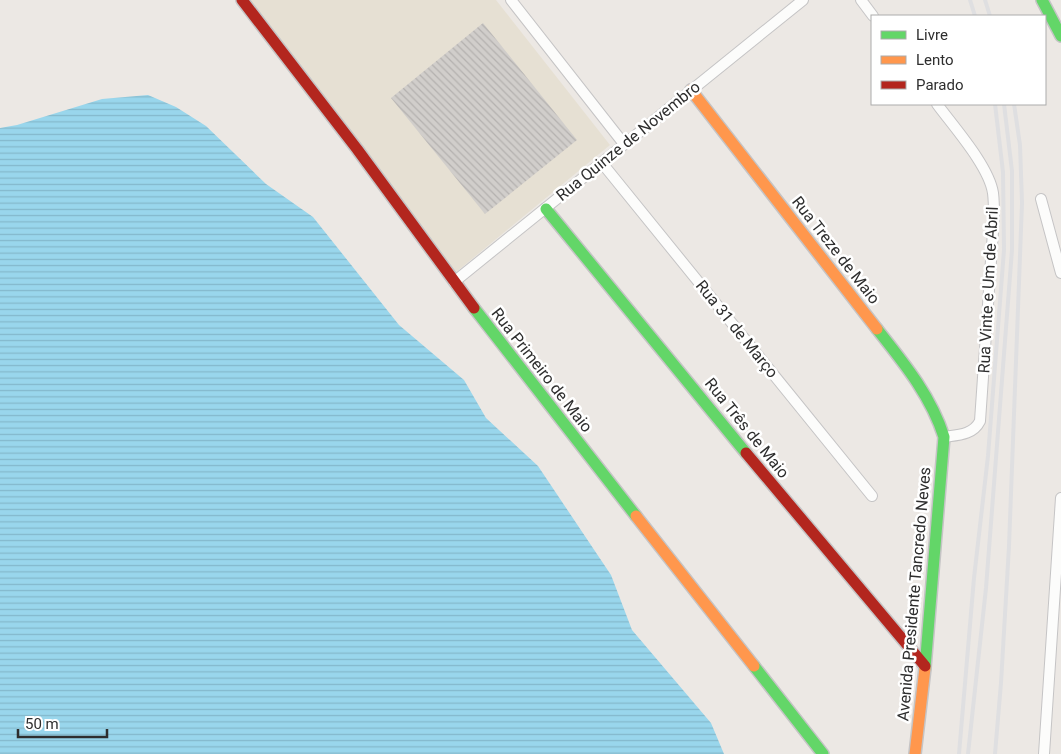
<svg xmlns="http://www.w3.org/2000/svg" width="1061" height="754" font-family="Roboto,sans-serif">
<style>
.education{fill:#e6e0d3}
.water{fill:url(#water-rules)}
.building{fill:url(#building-back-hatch)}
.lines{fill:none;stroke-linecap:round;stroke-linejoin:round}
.street-casing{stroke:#c5c4c5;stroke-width:12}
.fast-casing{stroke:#c5c4c5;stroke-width:14}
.slow-casing{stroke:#c5c4c5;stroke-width:14}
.jam-casing{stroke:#c5c4c5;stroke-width:14}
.street{stroke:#fcfcfb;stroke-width:10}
.fast{stroke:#63d668;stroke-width:11}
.slow{stroke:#ff974d;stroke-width:11}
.jam{stroke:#b3261e;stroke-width:11}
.rail{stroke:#dfdfe1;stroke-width:4}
.labels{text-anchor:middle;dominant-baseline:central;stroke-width:5;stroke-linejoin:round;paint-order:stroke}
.street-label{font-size:16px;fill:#2e2e2e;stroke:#fff}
</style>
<defs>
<pattern id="water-rules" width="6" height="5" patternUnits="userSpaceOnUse" patternTransform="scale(1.25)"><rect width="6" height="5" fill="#99d6ec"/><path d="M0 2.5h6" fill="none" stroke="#84b8cb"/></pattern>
<pattern id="building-back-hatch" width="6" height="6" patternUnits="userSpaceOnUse" patternTransform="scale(1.25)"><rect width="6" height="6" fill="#d1cecb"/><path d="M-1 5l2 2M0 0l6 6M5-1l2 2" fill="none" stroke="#b4b1af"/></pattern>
</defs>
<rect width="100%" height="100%" fill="#ece8e4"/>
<polygon class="education" points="250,0 496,0 610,145 455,273"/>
<polygon class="water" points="148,95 176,107 206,126 266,184 313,217 399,325 464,380 486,418 538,466 611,575 632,630 711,723 724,754 0,754 0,128 17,125 102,99"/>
<polygon class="building" points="483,23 577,140 485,214 391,98"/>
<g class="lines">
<g class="street-casing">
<g id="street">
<polyline points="511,0 624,144"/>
<polyline points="861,0 873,16"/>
<path d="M 937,104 C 953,126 989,166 993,193 C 994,201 994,209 994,217 L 980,421 C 973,435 958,435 944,437"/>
<polyline points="602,163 872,496"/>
<polyline points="1041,199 1061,273"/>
<polyline points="454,282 803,0"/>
<polyline points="1044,754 1061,498"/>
</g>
</g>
<g class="fast-casing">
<g id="fast">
<polyline points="1042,0 1061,36"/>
<polyline points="546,209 746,453"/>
<polyline points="474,308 636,516"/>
<path d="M 877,329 C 904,363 931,396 944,437 L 925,668"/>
<polyline points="754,666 823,754"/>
</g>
</g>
<g class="slow-casing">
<g id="slow">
<polyline points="691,90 877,329"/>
<polyline points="636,516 754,666"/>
<polyline points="915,754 925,668"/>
</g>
</g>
<g class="jam-casing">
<g id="jam">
<polyline points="242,0 357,149 474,308"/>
<polyline points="746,453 925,666"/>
</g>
</g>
<use href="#street" class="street"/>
<use href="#fast" class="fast"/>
<use href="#slow" class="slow"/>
<use href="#jam" class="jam"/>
<g class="rail">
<polyline points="970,0 975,16"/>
<polyline points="985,0 990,16"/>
<polyline points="959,754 974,578 988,456 1004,250 1003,172 995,104"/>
<polyline points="968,754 986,588 1012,250 1012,171 1004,104"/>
<polyline points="995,754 1001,683 1009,546 1022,203 1020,145 1014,104"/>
</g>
</g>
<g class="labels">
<g class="street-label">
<text transform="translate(628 141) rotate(-39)">Rua Quinze de Novembro</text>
<text transform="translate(836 250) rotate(52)">Rua Treze de Maio</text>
<text transform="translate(988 290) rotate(-87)">Rua Vinte e Um de Abril</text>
<text transform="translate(737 329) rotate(51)">Rua 31 de Março</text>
<text transform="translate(542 370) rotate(52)">Rua Primeiro de Maio</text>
<text transform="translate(747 428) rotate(51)">Rua Três de Maio</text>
<text transform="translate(914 594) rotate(-85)">Avenida Presidente Tancredo Neves</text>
</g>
</g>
<rect x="871" y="15" width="175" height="90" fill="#ffffff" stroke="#ababab"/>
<rect x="881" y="31" width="25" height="8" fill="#63d668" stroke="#ababab"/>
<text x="916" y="40" font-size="15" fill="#2e2e2e">Livre</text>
<rect x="881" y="56" width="25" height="8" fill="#ff974d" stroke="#ababab"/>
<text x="916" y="65" font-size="15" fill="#2e2e2e">Lento</text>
<rect x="881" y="81" width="25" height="8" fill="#b3261e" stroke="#ababab"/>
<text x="916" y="90" font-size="15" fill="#2e2e2e">Parado</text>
<path d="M18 729v8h89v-8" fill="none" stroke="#2e2e2e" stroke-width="2.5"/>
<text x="25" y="729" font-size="15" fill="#2e2e2e" stroke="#ffffff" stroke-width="4" paint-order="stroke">50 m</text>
</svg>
